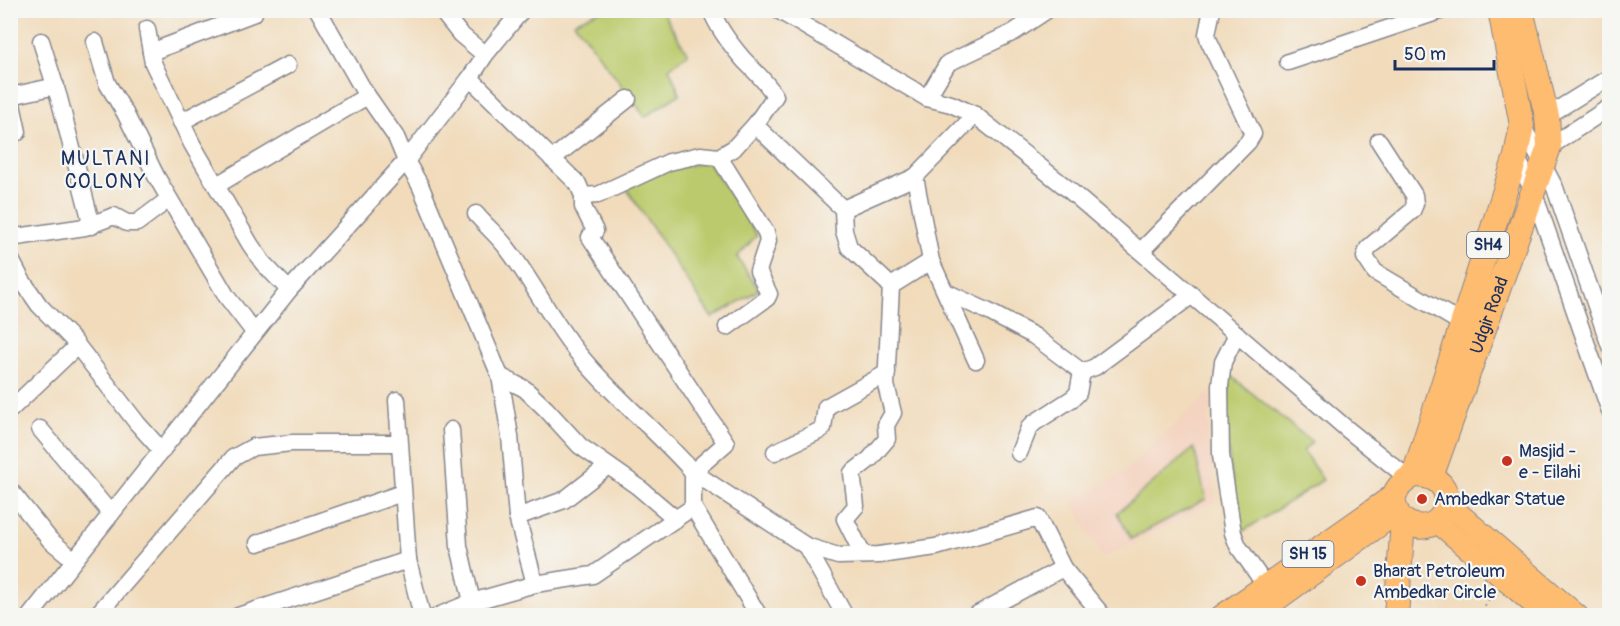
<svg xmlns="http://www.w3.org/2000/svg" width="1620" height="626" font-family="Pangolin,sans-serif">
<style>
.built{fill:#f4d3c0}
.green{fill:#bbca6c;stroke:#6b7c65;stroke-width:1.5}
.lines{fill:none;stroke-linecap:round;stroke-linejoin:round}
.minor-casing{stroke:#86858c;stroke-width:19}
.major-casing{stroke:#86858c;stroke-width:23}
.highway-casing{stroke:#86858c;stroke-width:26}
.path{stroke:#86858c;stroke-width:2;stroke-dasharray:1.5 4.5;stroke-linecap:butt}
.minor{stroke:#fff;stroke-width:16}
.major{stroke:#febc70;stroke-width:21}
.highway{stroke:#febc70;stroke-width:24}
.poi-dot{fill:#c8321e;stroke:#f6f6f2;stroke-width:2}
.labels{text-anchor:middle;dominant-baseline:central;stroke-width:4.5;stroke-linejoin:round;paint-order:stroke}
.shield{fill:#f6f6f2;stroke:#5d6b8a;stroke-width:1.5}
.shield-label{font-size:16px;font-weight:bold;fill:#1b2f5e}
.street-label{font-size:18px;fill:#1b2f5e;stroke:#f6f6f2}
.poi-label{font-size:18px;fill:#1b2f5e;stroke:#f6f6f2;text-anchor:start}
.neighbourhood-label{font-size:20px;letter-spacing:1.5px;fill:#1b2f5e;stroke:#f6f6f2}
</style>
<rect width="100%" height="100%" fill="#f6f6f2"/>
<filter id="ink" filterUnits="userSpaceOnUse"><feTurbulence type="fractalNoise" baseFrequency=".0167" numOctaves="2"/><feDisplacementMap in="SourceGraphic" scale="12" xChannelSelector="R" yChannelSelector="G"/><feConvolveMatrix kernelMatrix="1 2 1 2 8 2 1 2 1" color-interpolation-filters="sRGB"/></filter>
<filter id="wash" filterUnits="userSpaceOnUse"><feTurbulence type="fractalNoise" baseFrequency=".008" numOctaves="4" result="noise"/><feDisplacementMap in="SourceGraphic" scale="24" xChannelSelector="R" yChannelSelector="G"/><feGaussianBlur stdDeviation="1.35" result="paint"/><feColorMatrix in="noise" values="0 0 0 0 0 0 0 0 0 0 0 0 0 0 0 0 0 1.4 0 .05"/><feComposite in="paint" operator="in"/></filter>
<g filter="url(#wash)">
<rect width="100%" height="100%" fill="#f1dbbb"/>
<polygon class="built" points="1210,392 1209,443 1216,501 1102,559 1073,502 1124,472"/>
<g class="green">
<polygon points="599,11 662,11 688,54 669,68 680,94 645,117 574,22"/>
<polygon points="708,162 757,235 737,257 759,290 712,318 626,188 672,168"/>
<polygon points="1231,376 1312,442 1303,451 1323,480 1242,532 1240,530 1226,438 1229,382"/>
<polygon points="1194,448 1206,499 1131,539 1117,513"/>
</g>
</g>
<g filter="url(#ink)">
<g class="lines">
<g class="minor-casing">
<g id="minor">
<polyline points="318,10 364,91 396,137 406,161 420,185 500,376 510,436 517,517 535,584"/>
<polyline points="441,10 460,34 485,55"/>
<polyline points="778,10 927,98 951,104 975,115 1068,189 1347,429 1408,478"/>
<polyline points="147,29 153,63 192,144 250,244 263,263 289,290"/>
<polyline points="41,41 59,98 92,226"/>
<polyline points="95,42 107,83 125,113 156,176 227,297 254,332"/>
<polyline points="151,52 254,13"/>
<polyline points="1288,62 1443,10"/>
<polyline points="470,78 578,184 583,196 583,207 595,231 590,237 726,443 693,472 693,507"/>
<polyline points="10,95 18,132"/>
<polyline points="11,96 56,86"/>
<polyline points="927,98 948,63 1014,32 1047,10"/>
<polyline points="975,115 915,177 931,261 976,360"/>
<polyline points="1547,116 1610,77"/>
<polyline points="181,122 288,65"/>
<polyline points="755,125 843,209 844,231 849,247 891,286"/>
<polyline points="1522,125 1555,188 1610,346"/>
<polyline points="1379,141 1414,195 1415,204 1412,211 1368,248 1365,257 1375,272 1463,324"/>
<polyline points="1549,147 1610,107"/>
<polyline points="1516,156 1533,191 1610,411"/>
<polyline points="719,157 766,232 768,241 758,271 769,294 767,298 727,327"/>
<polyline points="552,159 628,99"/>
<polyline points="217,185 367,96"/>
<path d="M 583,196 L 598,195 L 669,162 L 700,155 L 719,157 L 734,148 L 755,125 L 775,96 C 767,82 754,71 743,59 C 731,45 718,28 711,10"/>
<polyline points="843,209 915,177"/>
<path d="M 476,214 C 486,226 498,236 507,248 C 534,283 553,324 582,358 C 616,399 658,432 693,472 L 806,546 L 838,556 L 879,555 L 936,547 L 1038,518 L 1063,568 L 1103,616"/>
<polyline points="10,238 85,227 114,216 127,223 137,223 169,199"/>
<polyline points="1141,251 1248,142 1253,134 1209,41 1207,34 1212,10"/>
<polyline points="10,258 21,279 39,305 73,340 137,423 162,451"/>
<polyline points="946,292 987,311 1034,336 1082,372 1095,367 1192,295"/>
<polyline points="1237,334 1223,362 1220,386 1221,455 1233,533 1238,546 1265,585"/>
<polyline points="500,376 525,389 546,409 580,446 637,486 676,519"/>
<polyline points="397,400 408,560 422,616"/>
<polyline points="10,410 77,346"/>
<polyline points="40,429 111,514"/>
<polyline points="451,430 459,546 472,602"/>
<polyline points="775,452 819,431 823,428 826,407 887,373"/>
<polyline points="1019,453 1029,428 1034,423 1073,398 1078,393 1082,372"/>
<polyline points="10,490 50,540 73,559"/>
<polyline points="517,517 564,500 608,466"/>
<polyline points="258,543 402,493"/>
<polyline points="806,546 845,616"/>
<polyline points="863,555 845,519 856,506 852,473 870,459 887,439 886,425 893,413 886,385 891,286 931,261"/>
<polyline points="30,616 289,290 406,161 470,78 485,55 522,10"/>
<polyline points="96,616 233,458 253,447 292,443 399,443"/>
<polyline points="238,616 408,560"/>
<polyline points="438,616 472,602 535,584 593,575 693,507 759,616"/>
<polyline points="974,616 1063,568"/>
</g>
</g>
<g class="major-casing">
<g id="major">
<polyline points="1447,503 1578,616"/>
<polyline points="1437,522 1547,616"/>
<polyline points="1221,616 1396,493"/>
<polyline points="1255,616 1397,513"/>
</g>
</g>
<g class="highway-casing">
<g id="highway">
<polyline points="1414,475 1516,156 1522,125 1500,10"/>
<path d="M 1414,475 C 1419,475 1427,476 1432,478 C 1462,492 1442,540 1407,523 C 1400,519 1396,512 1394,504 C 1392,491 1403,481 1414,475 Z"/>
<path id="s1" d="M 1431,477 L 1549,147 L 1547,116 L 1521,10"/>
<polyline points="1396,616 1403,521"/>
</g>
</g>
<polyline class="path" points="1479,616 1493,592"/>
<use href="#minor" class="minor"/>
<use href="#major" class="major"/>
<use href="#highway" class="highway"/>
</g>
</g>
<g class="poi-dot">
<circle cx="1507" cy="461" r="6"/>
<circle cx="1422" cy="499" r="6"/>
<circle cx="1361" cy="581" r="6"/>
</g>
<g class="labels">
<g class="shield">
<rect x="1467" y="232" width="42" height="26" rx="4.5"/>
<rect x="1282.5" y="541" width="51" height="26" rx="4.5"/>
</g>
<g class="shield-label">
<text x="1488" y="245">SH4</text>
<text x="1308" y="554">SH 15</text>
</g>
<g class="street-label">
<text stroke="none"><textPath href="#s1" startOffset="172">Udgir Road</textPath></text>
</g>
<g class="poi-label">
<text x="1519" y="451">Masjid -<tspan x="1519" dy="21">e - Eilahi</tspan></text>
<text x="1434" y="499">Ambedkar Statue</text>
<text x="1373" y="571">Bharat Petroleum<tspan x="1373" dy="21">Ambedkar Circle</tspan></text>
</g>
<g class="neighbourhood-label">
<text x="106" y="158">MULTANI<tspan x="106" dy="23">COLONY</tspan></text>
</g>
</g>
<rect width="1620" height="626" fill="none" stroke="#f6f6f2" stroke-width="36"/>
<path d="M1395 60v9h99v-9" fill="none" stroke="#1b2f5e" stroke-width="3"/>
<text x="1404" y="60" font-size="18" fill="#1b2f5e" stroke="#f6f6f2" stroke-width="4.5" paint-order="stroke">50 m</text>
</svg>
